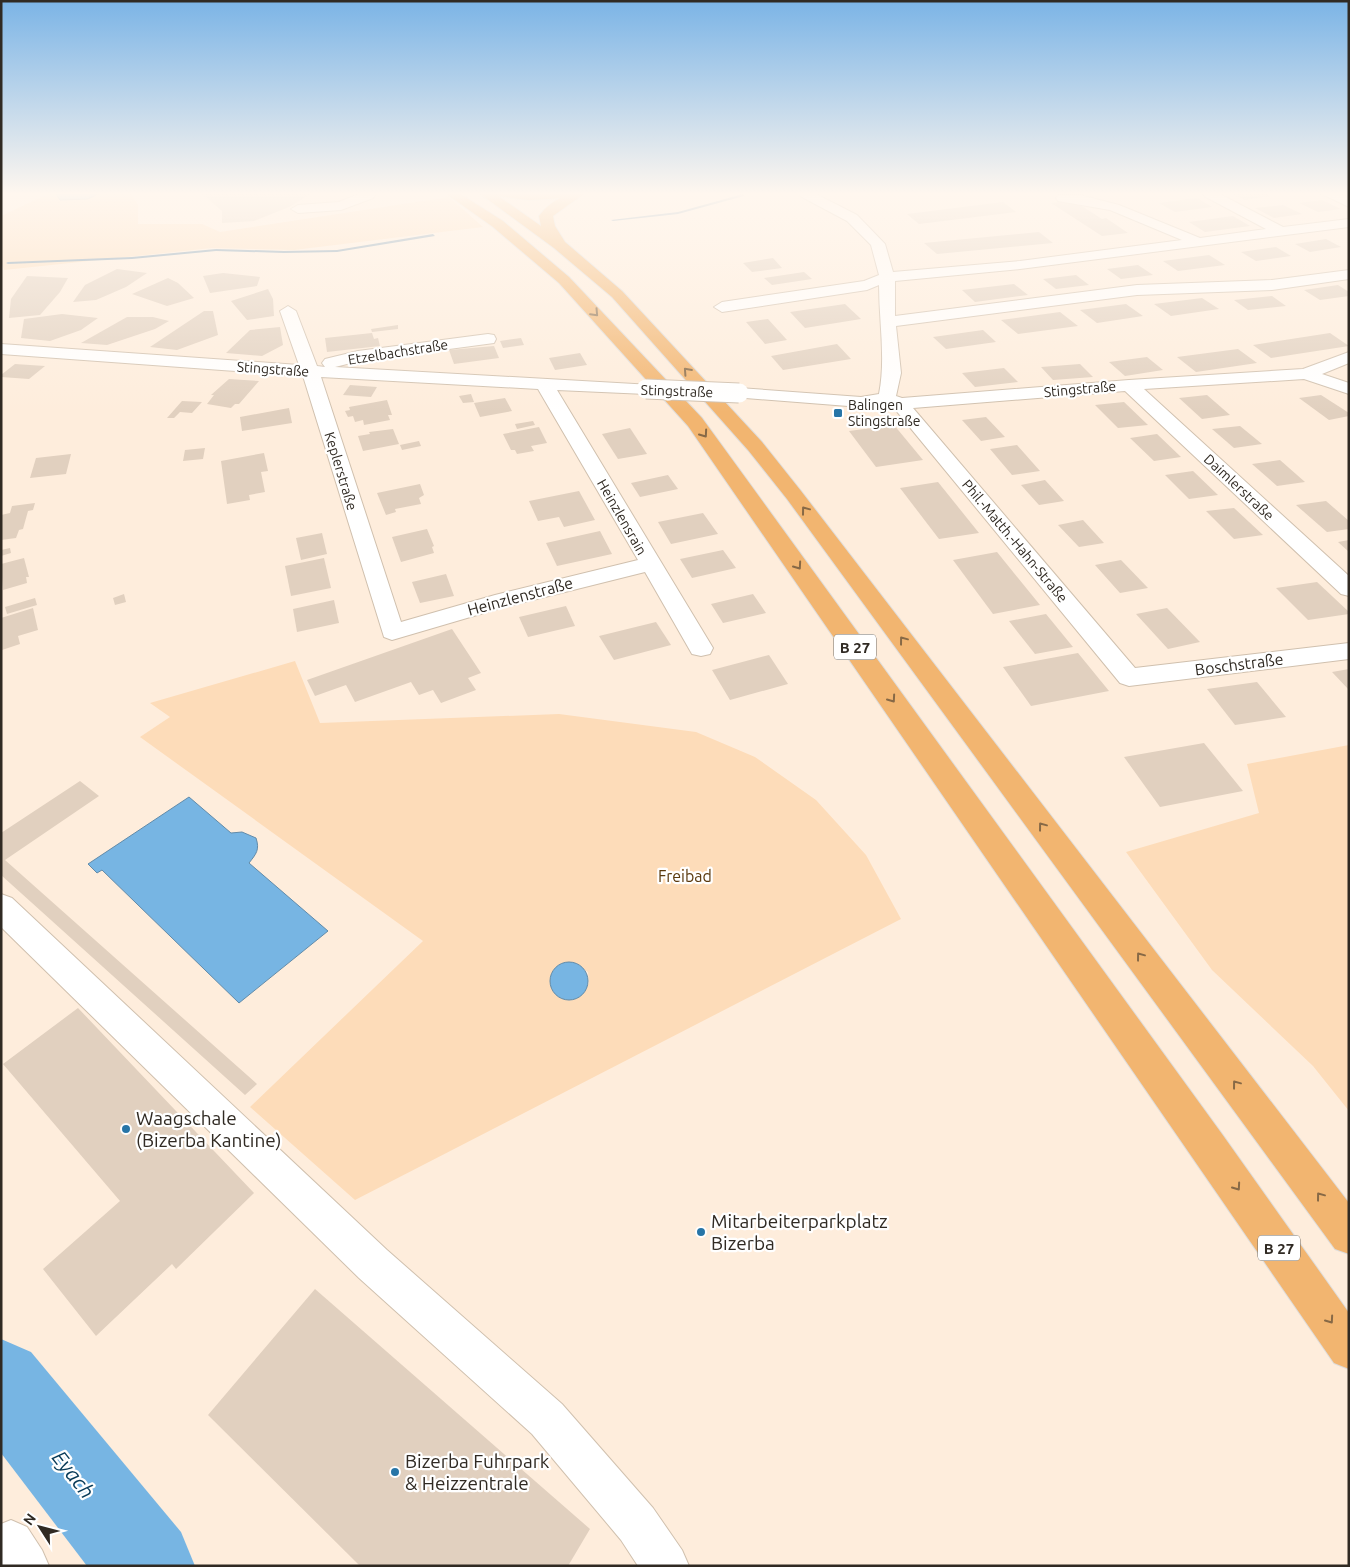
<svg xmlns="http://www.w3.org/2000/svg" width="1350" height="1567" font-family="Ubuntu,sans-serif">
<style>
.green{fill:#fddcb9;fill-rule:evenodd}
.water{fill:#77b5e3;stroke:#628ba9}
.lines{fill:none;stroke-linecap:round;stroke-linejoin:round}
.stream{fill:#628ba9;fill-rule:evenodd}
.river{fill:#77b5e3;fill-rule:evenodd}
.building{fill:#e1d0bf}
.minor-casing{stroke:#d0c0ae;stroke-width:2}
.highway-casing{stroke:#dedddc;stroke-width:2}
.minor{fill:#fff;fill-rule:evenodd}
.highway{fill:#f2b570;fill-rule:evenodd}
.minor-bridge-casing{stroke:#d0c0ae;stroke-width:21;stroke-linecap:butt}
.minor-bridge{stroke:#fff;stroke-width:19}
.oneway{stroke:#876946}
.poi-dot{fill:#2775a7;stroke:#fff;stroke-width:2}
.labels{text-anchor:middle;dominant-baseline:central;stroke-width:4.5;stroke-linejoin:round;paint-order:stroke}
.far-street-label{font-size:14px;fill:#302a23;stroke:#fff}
.far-poi-label{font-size:14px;fill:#302a23;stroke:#fff;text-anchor:start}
.shield{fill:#fff;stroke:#6e6a65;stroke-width:1}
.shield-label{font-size:15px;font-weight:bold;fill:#302a23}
.street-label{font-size:16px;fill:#302a23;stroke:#fff}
.park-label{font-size:16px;fill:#5a390d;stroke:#fff}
.near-poi-label{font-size:19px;fill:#302a23;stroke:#fff;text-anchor:start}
.near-water-label{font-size:21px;font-style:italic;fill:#073a58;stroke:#fff}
</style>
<rect width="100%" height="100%" fill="#feeddc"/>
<g class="green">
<polygon points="50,193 130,193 138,205 138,224 202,224 220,232 449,197 483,227 294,250 212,248 4,270 1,261 1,216"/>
<path d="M 295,661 L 320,723 L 559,714 L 696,732 L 755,757 L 816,800 L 866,855 L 901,919 L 355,1200 L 250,1107 L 423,941 L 140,737 L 170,717 L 150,703 ZM 572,963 L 578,965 L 588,972 L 589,983 C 584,994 576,999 563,998 L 555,970 L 566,964 Z"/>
<polygon points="1349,745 1349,1111 1313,1066 1212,970 1126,852 1259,813 1247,764"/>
</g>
<g class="water">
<polygon points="57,193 96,193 96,195 88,199 60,200 56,194"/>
<path d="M 189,797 L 231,833 L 242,832 L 256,838 C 260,850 256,854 249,863 L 328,931 L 239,1003 L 102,870 L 97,873 L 88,864 Z"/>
<circle cx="569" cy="981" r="19"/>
</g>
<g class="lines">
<g class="stream">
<polygon points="743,194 744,196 678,214 613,221 611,220 678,212"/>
<polygon points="433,234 435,236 337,252 284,253 216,251 132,259 8,264 6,263 8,262 132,257 216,249 284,251 337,250"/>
</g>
<polygon class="river" points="1,1339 31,1352 181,1532 195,1566 87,1566 1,1453"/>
</g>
<g class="building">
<polygon points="201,193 311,193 311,194 289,207 254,221 222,223 222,211"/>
<polygon points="1230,193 1263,193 1271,196 1245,200"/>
<polygon points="1197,198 1212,207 1175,212 1159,203"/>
<polygon points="1322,200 1341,209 1318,212 1299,203"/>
<polygon points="1074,201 1102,219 1106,218 1128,233 1102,236 1051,203"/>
<polygon points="1003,202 1016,212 919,224 907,214"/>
<polygon points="1283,205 1302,214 1274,218 1255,208"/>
<polygon points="1233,216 1250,226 1205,232 1189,222"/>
<polygon points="1039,232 1053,243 937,254 924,243"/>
<polygon points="1326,239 1341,247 1310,252 1295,244"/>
<polygon points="1276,247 1291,256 1256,261 1241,252"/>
<polygon points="1209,255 1225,265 1178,271 1163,261"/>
<polygon points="773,258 782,268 752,272 743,263"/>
<polygon points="1138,265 1153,275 1121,279 1107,269"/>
<polygon points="117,269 147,273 126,287 96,300 73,302 85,285"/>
<polygon points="804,272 812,279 772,285 764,278"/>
<polygon points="223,273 260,277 257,286 210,293 203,276"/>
<polygon points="1076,275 1089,285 1056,289 1043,279"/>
<polygon points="27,276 68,278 60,292 40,315 9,318 11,299"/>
<polygon points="168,278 178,283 194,298 167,306 132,294"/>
<polygon points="1014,284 1028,295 975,302 962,290"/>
<polygon points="1338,285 1349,292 1349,296 1320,300 1304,290"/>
<polygon points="268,289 273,299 274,316 247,320 231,301"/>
<polygon points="1272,296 1286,306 1248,310 1234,300"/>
<polygon points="1202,298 1219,309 1171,316 1154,304"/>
<polygon points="845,304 861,319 805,328 790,312"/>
<polygon points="1126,304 1143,316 1097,323 1080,310"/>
<polygon points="204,311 213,311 218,335 177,350 150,347"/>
<polygon points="1060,312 1078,326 1018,334 1001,320"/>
<polygon points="62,314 98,318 81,330 50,341 21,338 24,319"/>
<polygon points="127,317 153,317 169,321 155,329 107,345 81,343"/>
<polygon points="768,319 787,340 765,344 746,322"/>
<polygon points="398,325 398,329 372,332 371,329"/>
<polygon points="280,327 283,345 262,356 226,353 250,330"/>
<polygon points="983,330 996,342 946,349 933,337"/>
<polygon points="372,333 374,339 378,338 380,346 327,352 325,338"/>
<polygon points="1330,333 1349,346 1271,358 1253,345"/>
<polygon points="521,338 524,345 503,348 500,341"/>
<polygon points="837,344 851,359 783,370 771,356"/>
<polygon points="494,346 499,358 454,364 449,350"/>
<polygon points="1238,349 1257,363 1196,372 1177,357"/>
<polygon points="580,353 587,365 555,370 549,358"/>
<polygon points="1147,357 1163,370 1125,376 1109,362"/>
<polygon points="15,364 45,366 29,379 1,377 1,375"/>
<polygon points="1080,364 1093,377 1053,380 1041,367"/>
<polygon points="1004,368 1018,382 975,387 962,373"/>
<polygon points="229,379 259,381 239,404 235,404 231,408 207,404 214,395 211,395"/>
<polygon points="350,385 377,387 371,397 343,395"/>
<polygon points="471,394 474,402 463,403 459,396"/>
<polygon points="1207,395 1230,415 1202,419 1179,398"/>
<polygon points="1321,395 1349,413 1349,416 1329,420 1299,398"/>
<polygon points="505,398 512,411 480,417 474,403"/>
<polygon points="387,400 392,415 388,415 390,420 364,425 363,420 355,422 353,416 348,417 345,411 350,410 349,407"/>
<polygon points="182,401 202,402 192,413 180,412 174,418 167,418"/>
<polygon points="1124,402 1148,425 1118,428 1095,405"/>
<polygon points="289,408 292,423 242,431 240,417"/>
<polygon points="986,417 1005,437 981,441 962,420"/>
<polygon points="533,421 535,425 517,429 515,424"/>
<polygon points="894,425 923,460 876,467 849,431"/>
<polygon points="1240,426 1262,444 1234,448 1212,429"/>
<polygon points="539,427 547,443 531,446 534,451 517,454 515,450 511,450 503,434"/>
<polygon points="630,428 647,454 618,459 602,434"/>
<polygon points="393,429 399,444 363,451 358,436 370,434 369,432"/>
<polygon points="1157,434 1181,457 1154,461 1130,438"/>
<polygon points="419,441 421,446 402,450 400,445"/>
<polygon points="1017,445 1040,471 1012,475 990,449"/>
<polygon points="205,448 203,459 183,461 185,450"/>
<polygon points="264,453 268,471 261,472 265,492 249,495 250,500 227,504 221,461"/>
<polygon points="71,454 66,474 30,478 36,458"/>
<polygon points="1280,460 1305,482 1277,486 1252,464"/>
<polygon points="1193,471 1218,495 1189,499 1165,475"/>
<polygon points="668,475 678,489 640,497 631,483"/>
<polygon points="1045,480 1064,501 1039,505 1021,485"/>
<polygon points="938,482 979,533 939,539 900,488"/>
<polygon points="420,484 424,495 419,498 421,504 395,509 396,512 386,515 377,493"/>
<polygon points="579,491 595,520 564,527 559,517 538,521 529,501"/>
<polygon points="1326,501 1349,521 1349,529 1327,532 1296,505"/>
<polygon points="35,503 33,510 28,511 23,529 19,530 16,538 1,540 1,515 10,513 12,506"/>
<polygon points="1234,508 1263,535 1234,539 1206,511"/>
<polygon points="703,513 718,534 671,544 658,522"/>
<polygon points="1083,520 1104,543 1079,547 1058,525"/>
<polygon points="427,529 434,546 432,547 434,553 401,562 392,537"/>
<polygon points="600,531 612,554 557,566 546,543"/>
<polygon points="322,533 327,554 301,560 296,538"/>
<polygon points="1349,540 1349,552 1338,542"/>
<polygon points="10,548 11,553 1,556 1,550"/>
<polygon points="723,550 736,568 692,578 680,559"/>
<polygon points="997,552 1040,605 993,614 953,560"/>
<polygon points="24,558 29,577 26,577 27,583 3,590 1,564"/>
<polygon points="324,558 331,588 291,596 285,566"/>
<polygon points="1121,560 1148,588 1120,593 1095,565"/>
<polygon points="446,574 454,596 420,603 412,582"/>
<polygon points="1317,582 1349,612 1349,614 1308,620 1276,588"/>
<polygon points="124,594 126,602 115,605 113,598"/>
<polygon points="753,594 766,613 723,623 711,604"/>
<polygon points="35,598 37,605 7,614 5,607"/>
<polygon points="334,600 339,623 297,632 293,609"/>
<polygon points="566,606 575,626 528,637 519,617"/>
<polygon points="33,608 38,630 18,636 20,644 2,650 1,618"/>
<polygon points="1167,608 1200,642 1168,649 1136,614"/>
<polygon points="1046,614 1073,647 1035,654 1009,621"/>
<polygon points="656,622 671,645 614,660 599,636"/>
<polygon points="452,629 481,673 468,678 476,690 441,703 433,690 419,695 411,682 355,702 346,685 315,696 307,680"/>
<polygon points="1078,653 1109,691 1031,706 1003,667"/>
<polygon points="769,655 788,684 730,700 712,670"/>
<polygon points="1349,669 1349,690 1332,672"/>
<polygon points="1257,682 1286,717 1235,725 1207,689"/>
<polygon points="1204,743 1243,791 1160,807 1124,757"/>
<polygon points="80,781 99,796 5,860 257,1084 245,1095 1,875 1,833"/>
<polygon points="78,1008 254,1193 176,1269 172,1264 96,1336 43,1269 120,1201 3,1064"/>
<polygon points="315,1289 590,1529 568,1566 360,1566 208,1415"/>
</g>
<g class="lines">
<g class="minor-casing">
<g id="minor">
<polygon points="361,193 373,193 375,195 373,198 341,210 298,213 291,209 298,205 339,202"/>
<path d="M 799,193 L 814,193 L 857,215 L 885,244 L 893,272 L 1020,261 L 1182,240 L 1110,210 L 1058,201 L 1056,198 L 1058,195 L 1080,195 L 1119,205 L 1200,238 L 1266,229 L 1204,196 L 1203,193 L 1218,193 L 1283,227 L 1349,219 L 1349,227 L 1020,269 L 895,281 L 895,316 L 1137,285 L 1272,280 L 1349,270 L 1349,279 L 1272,290 L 1137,295 L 896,326 L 901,373 L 896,396 L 902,398 L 1129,380 L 1303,369 L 1349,352 L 1349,363 L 1322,374 L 1349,383 L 1349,394 L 1304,379 L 1144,389 L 1349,576 L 1349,596 L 1341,594 L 1125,391 L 913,408 L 1135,668 L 1349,643 L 1349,659 L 1129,686 L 1120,683 L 894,408 L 885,404 L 861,407 L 733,397 L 730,393 L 733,389 L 739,388 L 861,397 L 879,394 C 886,359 879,321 879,285 L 867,290 L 722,312 L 714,307 L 722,302 L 864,281 L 879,275 L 871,245 L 847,221 L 800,196 Z"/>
<polygon points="1320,193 1337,193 1349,198 1349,207"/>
<path d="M 288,306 L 296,311 L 317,366 L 325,367 L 322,363 L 325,359 L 358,351 L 488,334 L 494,335 L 496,339 L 494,343 L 359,361 L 335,367 L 652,385 L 655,389 L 652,393 L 646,394 L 557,390 L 713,648 L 710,654 L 701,656 L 692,654 L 645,572 L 501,608 L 392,640 L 384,637 L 303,376 L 1,354 L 1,344 L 299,365 L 280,311 ZM 321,377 L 538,389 L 638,560 L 495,595 L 401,622 Z"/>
<polygon points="1,894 12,898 387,1250 562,1404 653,1508 682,1550 689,1566 638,1566 621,1540 532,1434 359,1278 1,927"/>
<polygon points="11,1520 27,1527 42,1550 49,1566 1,1566 1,1524"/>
</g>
</g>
<g class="highway-casing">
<g id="highway">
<polygon points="445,193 459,193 503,221 569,277 702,418 1222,1134 1349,1313 1349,1369 1334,1363 688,426 559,283 493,227"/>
<path d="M 479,193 L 494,193 L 541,226 L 539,216 C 545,208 551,203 560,198 L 529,200 L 499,196 L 498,193 L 585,193 L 553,216 L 555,226 L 565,242 L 622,291 L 762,442 L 801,491 L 1349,1203 L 1349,1254 L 1335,1249 L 787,499 L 748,450 L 612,297 L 554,248 Z"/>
</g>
</g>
<use href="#minor" class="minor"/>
<use href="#highway" class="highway"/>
<g class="minor-bridge-casing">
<polyline id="minor-bridge" points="646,389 739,393"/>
</g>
<use href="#minor-bridge" class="minor-bridge"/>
</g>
<defs><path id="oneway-chevron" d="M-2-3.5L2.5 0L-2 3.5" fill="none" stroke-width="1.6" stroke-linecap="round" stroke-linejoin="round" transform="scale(1.25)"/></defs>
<g class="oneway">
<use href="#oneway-chevron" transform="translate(595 313) rotate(47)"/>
<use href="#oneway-chevron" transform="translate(687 371) rotate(-132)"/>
<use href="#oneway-chevron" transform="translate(704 434) rotate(55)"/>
<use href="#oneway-chevron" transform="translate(805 510) rotate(-127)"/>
<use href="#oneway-chevron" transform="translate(798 566) rotate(55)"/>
<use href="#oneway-chevron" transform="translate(903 640) rotate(-127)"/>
<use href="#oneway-chevron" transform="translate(892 699) rotate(55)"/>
<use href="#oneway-chevron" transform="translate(1042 826) rotate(-127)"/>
<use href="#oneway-chevron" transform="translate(1140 956) rotate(-127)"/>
<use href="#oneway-chevron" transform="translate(1236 1084) rotate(-127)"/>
<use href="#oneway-chevron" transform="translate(1237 1187) rotate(55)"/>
<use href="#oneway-chevron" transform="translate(1320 1196) rotate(-127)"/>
<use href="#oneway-chevron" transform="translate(1330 1320) rotate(55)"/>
</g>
<linearGradient id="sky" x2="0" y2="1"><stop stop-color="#7bb4e6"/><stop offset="0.47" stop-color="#fff7ef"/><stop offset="1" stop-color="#fff7ef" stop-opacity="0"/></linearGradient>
<rect width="1350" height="412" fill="url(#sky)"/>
<g class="poi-dot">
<rect x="833" y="408" width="10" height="10" rx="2.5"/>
<circle cx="126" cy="1129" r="5"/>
<circle cx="701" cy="1232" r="5"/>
<circle cx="395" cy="1472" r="5"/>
</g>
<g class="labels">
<g class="far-street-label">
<text transform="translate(398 352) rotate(-9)">Etzelbachstraße</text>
<text transform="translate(273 369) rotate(4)">Stingstraße</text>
<text transform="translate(1080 389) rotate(-5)">Stingstraße</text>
<text transform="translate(677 391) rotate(2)">Stingstraße</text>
<text transform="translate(341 471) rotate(73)">Keplerstraße</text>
<text transform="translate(1239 487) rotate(43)">Daimlerstraße</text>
<text transform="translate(622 517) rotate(60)">Heinzlensrain</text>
<text transform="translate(1015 541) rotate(50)">Phil.-Matth.-Hahn-Straße</text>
</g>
<g class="far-poi-label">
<text x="848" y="405">Balingen<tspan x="848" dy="16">Stingstraße</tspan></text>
</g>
<g class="shield">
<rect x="834" y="634.5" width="42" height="25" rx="4"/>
<rect x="1258" y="1235.5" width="42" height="25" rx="4"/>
</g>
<g class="shield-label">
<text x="855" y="647">B 27</text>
<text x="1279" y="1248">B 27</text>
</g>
<g class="street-label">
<text transform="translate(520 596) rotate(-15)">Heinzlenstraße</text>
<text transform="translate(1239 664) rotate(-7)">Boschstraße</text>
</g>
<g class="park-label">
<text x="685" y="876">Freibad</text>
</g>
<g class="near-poi-label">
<text x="136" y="1118">Waagschale<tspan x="136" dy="22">(Bizerba Kantine)</tspan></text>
<text x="711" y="1221">Mitarbeiterparkplatz<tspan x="711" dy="22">Bizerba</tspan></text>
<text x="405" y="1461">Bizerba Fuhrpark<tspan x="405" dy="22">&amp; Heizzentrale</tspan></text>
</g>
<g class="near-water-label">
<text transform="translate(74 1474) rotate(52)">Eyach</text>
</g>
</g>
<rect width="1350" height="1567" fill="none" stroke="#302a23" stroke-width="5"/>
<g transform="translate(40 1527) rotate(306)" stroke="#ffffff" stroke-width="4" paint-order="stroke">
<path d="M0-4L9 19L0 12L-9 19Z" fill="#302a23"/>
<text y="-8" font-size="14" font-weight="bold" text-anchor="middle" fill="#302a23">N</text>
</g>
</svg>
